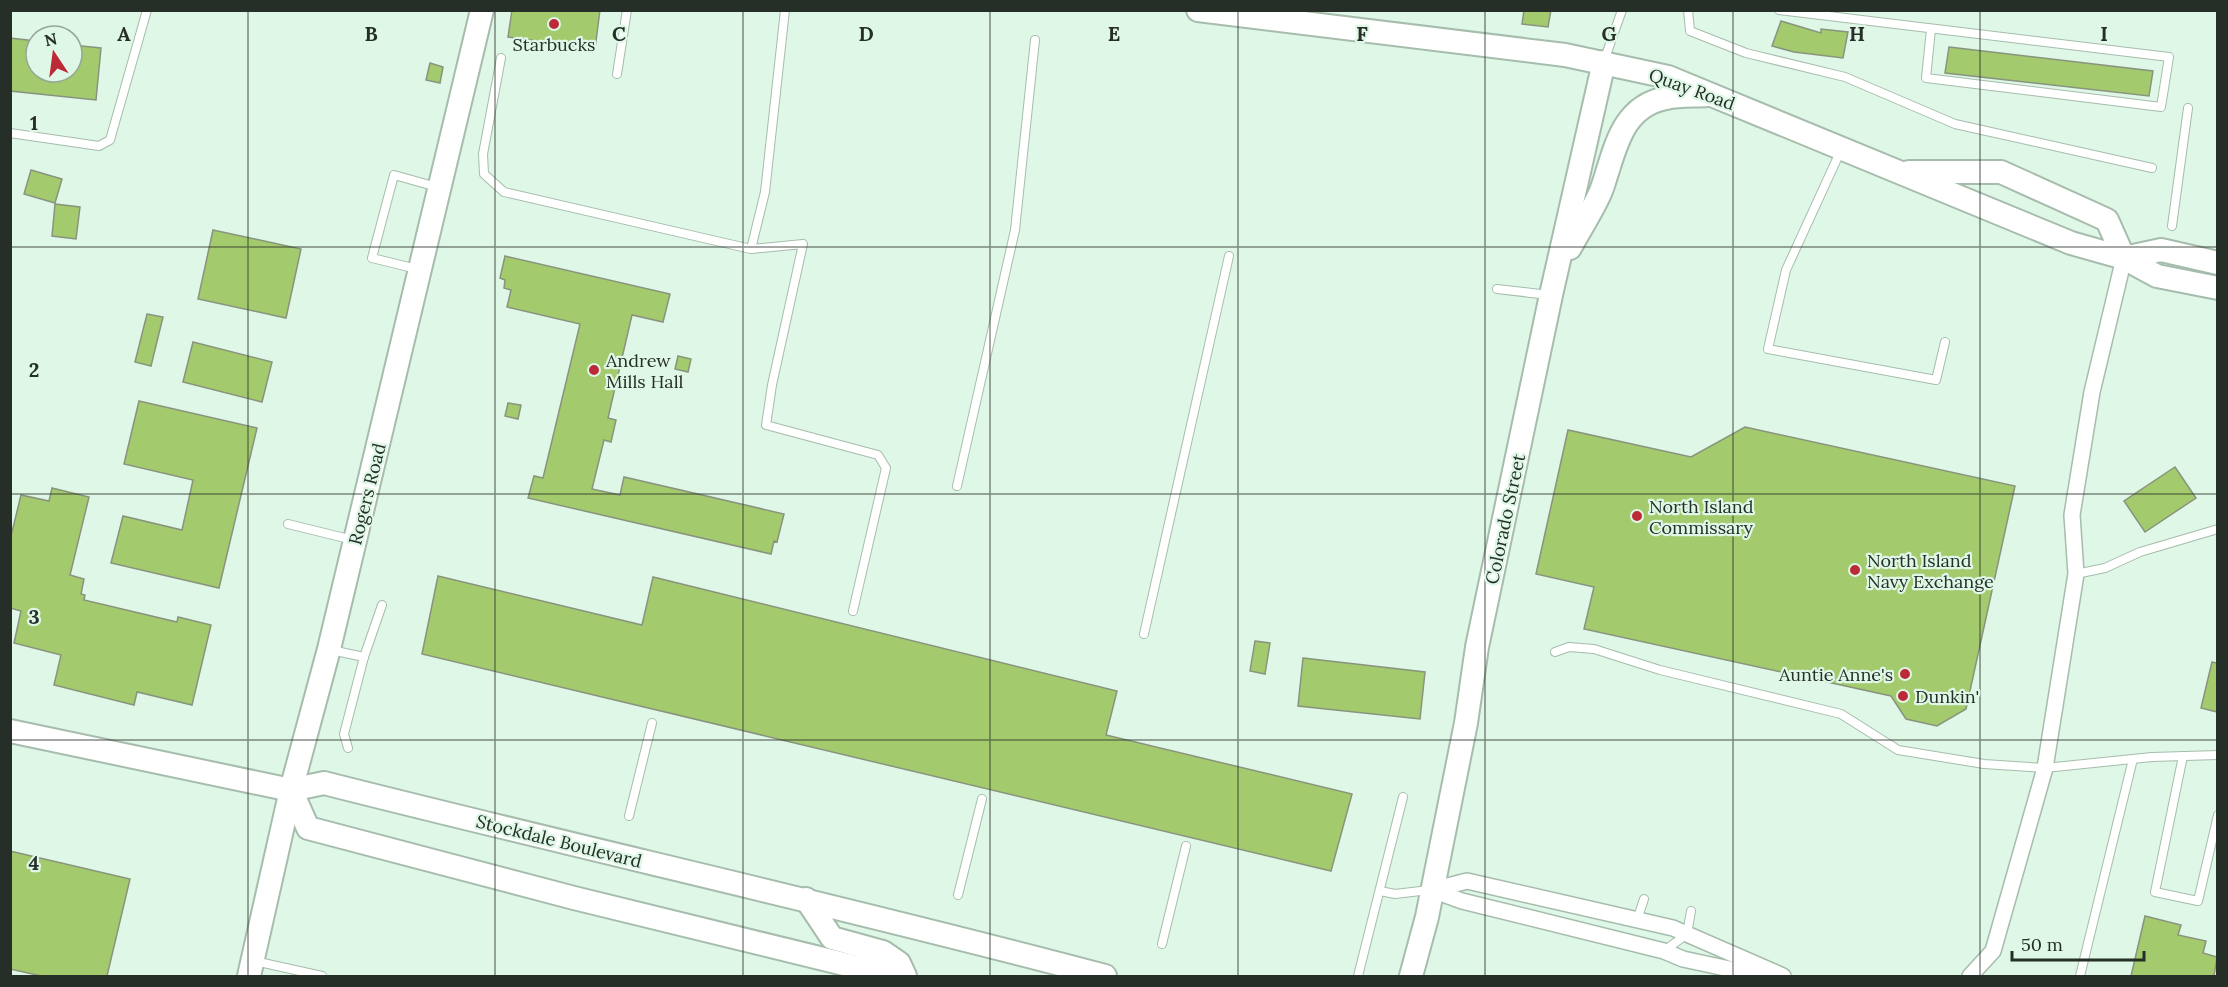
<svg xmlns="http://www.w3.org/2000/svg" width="2228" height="987" font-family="Lora,serif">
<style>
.building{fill:#a3ca6d;stroke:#89947e;stroke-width:1.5}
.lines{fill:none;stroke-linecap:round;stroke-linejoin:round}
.lane-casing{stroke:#a6bcac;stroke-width:10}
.street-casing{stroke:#a6bcac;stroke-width:18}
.secondary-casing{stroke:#a6bcac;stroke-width:26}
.lane{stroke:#fff;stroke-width:8}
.street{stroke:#fff;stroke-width:15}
.secondary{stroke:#fff;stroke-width:22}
.grid{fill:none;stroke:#252e27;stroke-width:1.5;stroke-opacity:0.55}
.poi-dot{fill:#bb2b37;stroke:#dff7e6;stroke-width:2}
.labels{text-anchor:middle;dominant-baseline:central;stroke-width:4.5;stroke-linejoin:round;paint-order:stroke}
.poi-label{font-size:18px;fill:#252e27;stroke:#dff7e6;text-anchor:start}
.street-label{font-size:18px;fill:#252e27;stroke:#dff7e6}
.grid-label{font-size:20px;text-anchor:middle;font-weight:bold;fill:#252e27;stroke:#dff7e6;stroke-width:4.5;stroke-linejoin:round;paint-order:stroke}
</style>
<rect width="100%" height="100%" fill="#dff7e6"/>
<g class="building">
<polygon points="512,10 600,10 595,49 508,37"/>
<polygon points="1524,10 1551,10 1548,27 1522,24"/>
<polygon points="1781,21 1821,33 1821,29 1848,32 1843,58 1794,52 1772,46"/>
<polygon points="10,38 36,41 36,72 72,72 72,45 101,48 96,100 10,91"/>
<polygon points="1949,47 2153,71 2149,96 1945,73"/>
<polygon points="430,63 443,67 440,83 426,80"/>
<polygon points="31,170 62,179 55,203 24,194"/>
<polygon points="55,204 80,207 76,239 52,236"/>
<polygon points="213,230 301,249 286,318 198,299"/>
<polygon points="505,256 670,294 663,322 632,315 608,418 616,420 611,442 604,440 592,489 620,495 624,477 784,514 777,542 774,541 771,554 528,498 534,476 543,478 580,324 507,307 511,290 504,288 505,280 500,278"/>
<polygon points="147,314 163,317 151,366 135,362"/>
<polygon points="193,342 272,362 262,402 183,382"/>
<polygon points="678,356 691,359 688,372 675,369"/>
<polygon points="139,401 257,428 219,588 111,563 123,516 182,530 193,480 124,464"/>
<polygon points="508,403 521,405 518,419 505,416"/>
<polygon points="1745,427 2015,486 1966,709 1937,726 1906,719 1891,696 1584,629 1594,587 1536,574 1568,430 1691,457"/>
<polygon points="2175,467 2196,498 2145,532 2124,501"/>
<polygon points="52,488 89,497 70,575 84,579 81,594 85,595 84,600 177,622 178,617 211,625 192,705 137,692 134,705 54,685 61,655 14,643 21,611 10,608 10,540 21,495 49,501"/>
<polygon points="438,576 642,625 653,577 1117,691 1106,735 1352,794 1331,871 422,654"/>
<polygon points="1255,641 1270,643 1265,674 1250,671"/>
<polygon points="1303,658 1425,672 1420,719 1298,706"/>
<polygon points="2212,662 2217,663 2217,712 2201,708"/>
<polygon points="10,851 130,879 107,976 41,976 10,969"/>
<polygon points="2145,916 2181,925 2178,935 2206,941 2203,953 2217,957 2214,976 2131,976"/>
</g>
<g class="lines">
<g class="lane-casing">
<g id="lane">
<polyline points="1688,10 1690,31 1746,53 1845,77 1955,124 2152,168"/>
<polyline points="1779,10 2169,57 2161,107 1926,78 1931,29"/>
<polyline points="501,58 483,154 484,174 504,192 751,249 803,244 772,385 766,425 878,455 886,468 853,611"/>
<polyline points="1604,61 1622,10"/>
<polyline points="617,74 627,10"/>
<polyline points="10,133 99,146 110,140 147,10"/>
<polyline points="1841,150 1786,270 1768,349 1936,380 1945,342"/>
<polyline points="2172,226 2188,108"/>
<polyline points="751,249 765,192 785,10"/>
<polyline points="417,269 372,258 394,175 437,187"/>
<polyline points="1497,289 1549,295"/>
<polyline points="957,486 1015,230 1035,40"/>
<polyline points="288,524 353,540"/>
<polyline points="2076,574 2105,568 2140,552 2218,529"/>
<polyline points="1144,634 1229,256"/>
<polyline points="331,650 364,657"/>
<polyline points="1555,652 1569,647 1594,649 1660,670 1841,714 1898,750 1984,764 2045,768 2152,757 2218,755"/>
<polyline points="348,748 344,734 364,657 382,605"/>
<polyline points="2183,756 2155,892 2198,901 2218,815"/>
<polyline points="629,816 652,723"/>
<polyline points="1380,891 1395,894 1429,890"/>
<polyline points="958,895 982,799"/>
<polyline points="1637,920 1644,899"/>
<polyline points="1162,944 1186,846"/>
<polyline points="1664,951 1687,934 1691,911"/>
<polyline points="254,961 322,976"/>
<polyline points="1358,976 1403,797"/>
<polyline points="2080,976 2133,759"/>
</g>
</g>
<g class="street-casing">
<g id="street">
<polyline points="1432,890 1467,881 1673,928 1783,976"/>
<polyline points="1432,890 1462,901 1664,951 1683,959 1762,976"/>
<polyline points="1970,976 1993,951 2045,768 2076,574 2072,515 2092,392 2124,258"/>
</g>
</g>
<g class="secondary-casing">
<g id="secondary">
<polyline points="1198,10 1565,55 1668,77 2071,243 2124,258 2157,276 2218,288"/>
<polyline points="1909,172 2001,172 2107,220 2124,258"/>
<path d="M 1570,248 C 1580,229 1593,210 1601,191 C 1615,153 1619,107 1666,98 C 1679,95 1694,96 1708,95"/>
<polyline points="2124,258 2161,250 2218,263"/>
<path d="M 10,731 L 291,790 L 324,783 C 584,849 846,907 1105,976"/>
<polyline points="291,790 308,828 574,898 893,976"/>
<polyline points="806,899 832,938 883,952 899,963 905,976"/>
<polyline points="249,976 291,790 329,649 482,10"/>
<polyline points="1411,976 1427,917 1466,723 1477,647 1551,295 1604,62"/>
</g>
</g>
<use href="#lane" class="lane"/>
<use href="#street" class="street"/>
<use href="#secondary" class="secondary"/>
</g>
<path class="grid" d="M 248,10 L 248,976M 495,10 L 495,976M 743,10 L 743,976M 990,10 L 990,976M 1238,10 L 1238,976M 1485,10 L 1485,976M 1733,10 L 1733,976M 1980,10 L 1980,976M 10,247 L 2218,247M 10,494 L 2218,494M 10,740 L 2218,740"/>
<g class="poi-dot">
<circle cx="554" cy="24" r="6"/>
<circle cx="594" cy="370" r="6"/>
<circle cx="1637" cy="516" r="6"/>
<circle cx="1855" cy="570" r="6"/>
<circle cx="1905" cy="674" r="6"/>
<circle cx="1903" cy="696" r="6"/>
</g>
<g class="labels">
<g class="poi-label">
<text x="554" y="44" text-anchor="middle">Starbucks</text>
<text x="606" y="360">Andrew<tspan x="606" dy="21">Mills Hall</tspan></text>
<text x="1649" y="506">North Island<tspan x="1649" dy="21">Commissary</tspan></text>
<text x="1867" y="560">North Island<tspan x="1867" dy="21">Navy Exchange</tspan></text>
<text x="1893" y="674" text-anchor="end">Auntie Anne's</text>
<text x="1915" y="696">Dunkin'</text>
</g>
<g class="street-label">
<text transform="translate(1692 89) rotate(20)">Quay Road</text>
<text transform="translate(367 494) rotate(-76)">Rogers Road</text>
<text transform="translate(1505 519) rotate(-78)">Colorado Street</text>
<text transform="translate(559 841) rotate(14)">Stockdale Boulevard</text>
</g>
</g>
<g class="grid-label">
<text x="124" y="41">A</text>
<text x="371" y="41">B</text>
<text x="619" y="41">C</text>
<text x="866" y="41">D</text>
<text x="1114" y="41">E</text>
<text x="1362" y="41">F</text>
<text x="1609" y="41">G</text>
<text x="1857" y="41">H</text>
<text x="2104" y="41">I</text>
<text x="34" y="130">1</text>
<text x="34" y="377">2</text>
<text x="34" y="624">3</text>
<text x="34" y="870">4</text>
</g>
<rect width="2228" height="987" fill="none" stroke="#252e27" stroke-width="24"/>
<g transform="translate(54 54) rotate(347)"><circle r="28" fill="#dff7e6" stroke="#95a79a" stroke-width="1.5"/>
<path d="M0-4.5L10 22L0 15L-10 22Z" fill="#bb2b37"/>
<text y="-9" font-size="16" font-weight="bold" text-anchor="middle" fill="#252e27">N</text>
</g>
<path d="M2012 951v9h132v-9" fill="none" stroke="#252e27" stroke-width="3"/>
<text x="2021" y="951" font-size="18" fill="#252e27" stroke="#dff7e6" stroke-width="4.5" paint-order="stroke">50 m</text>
</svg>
